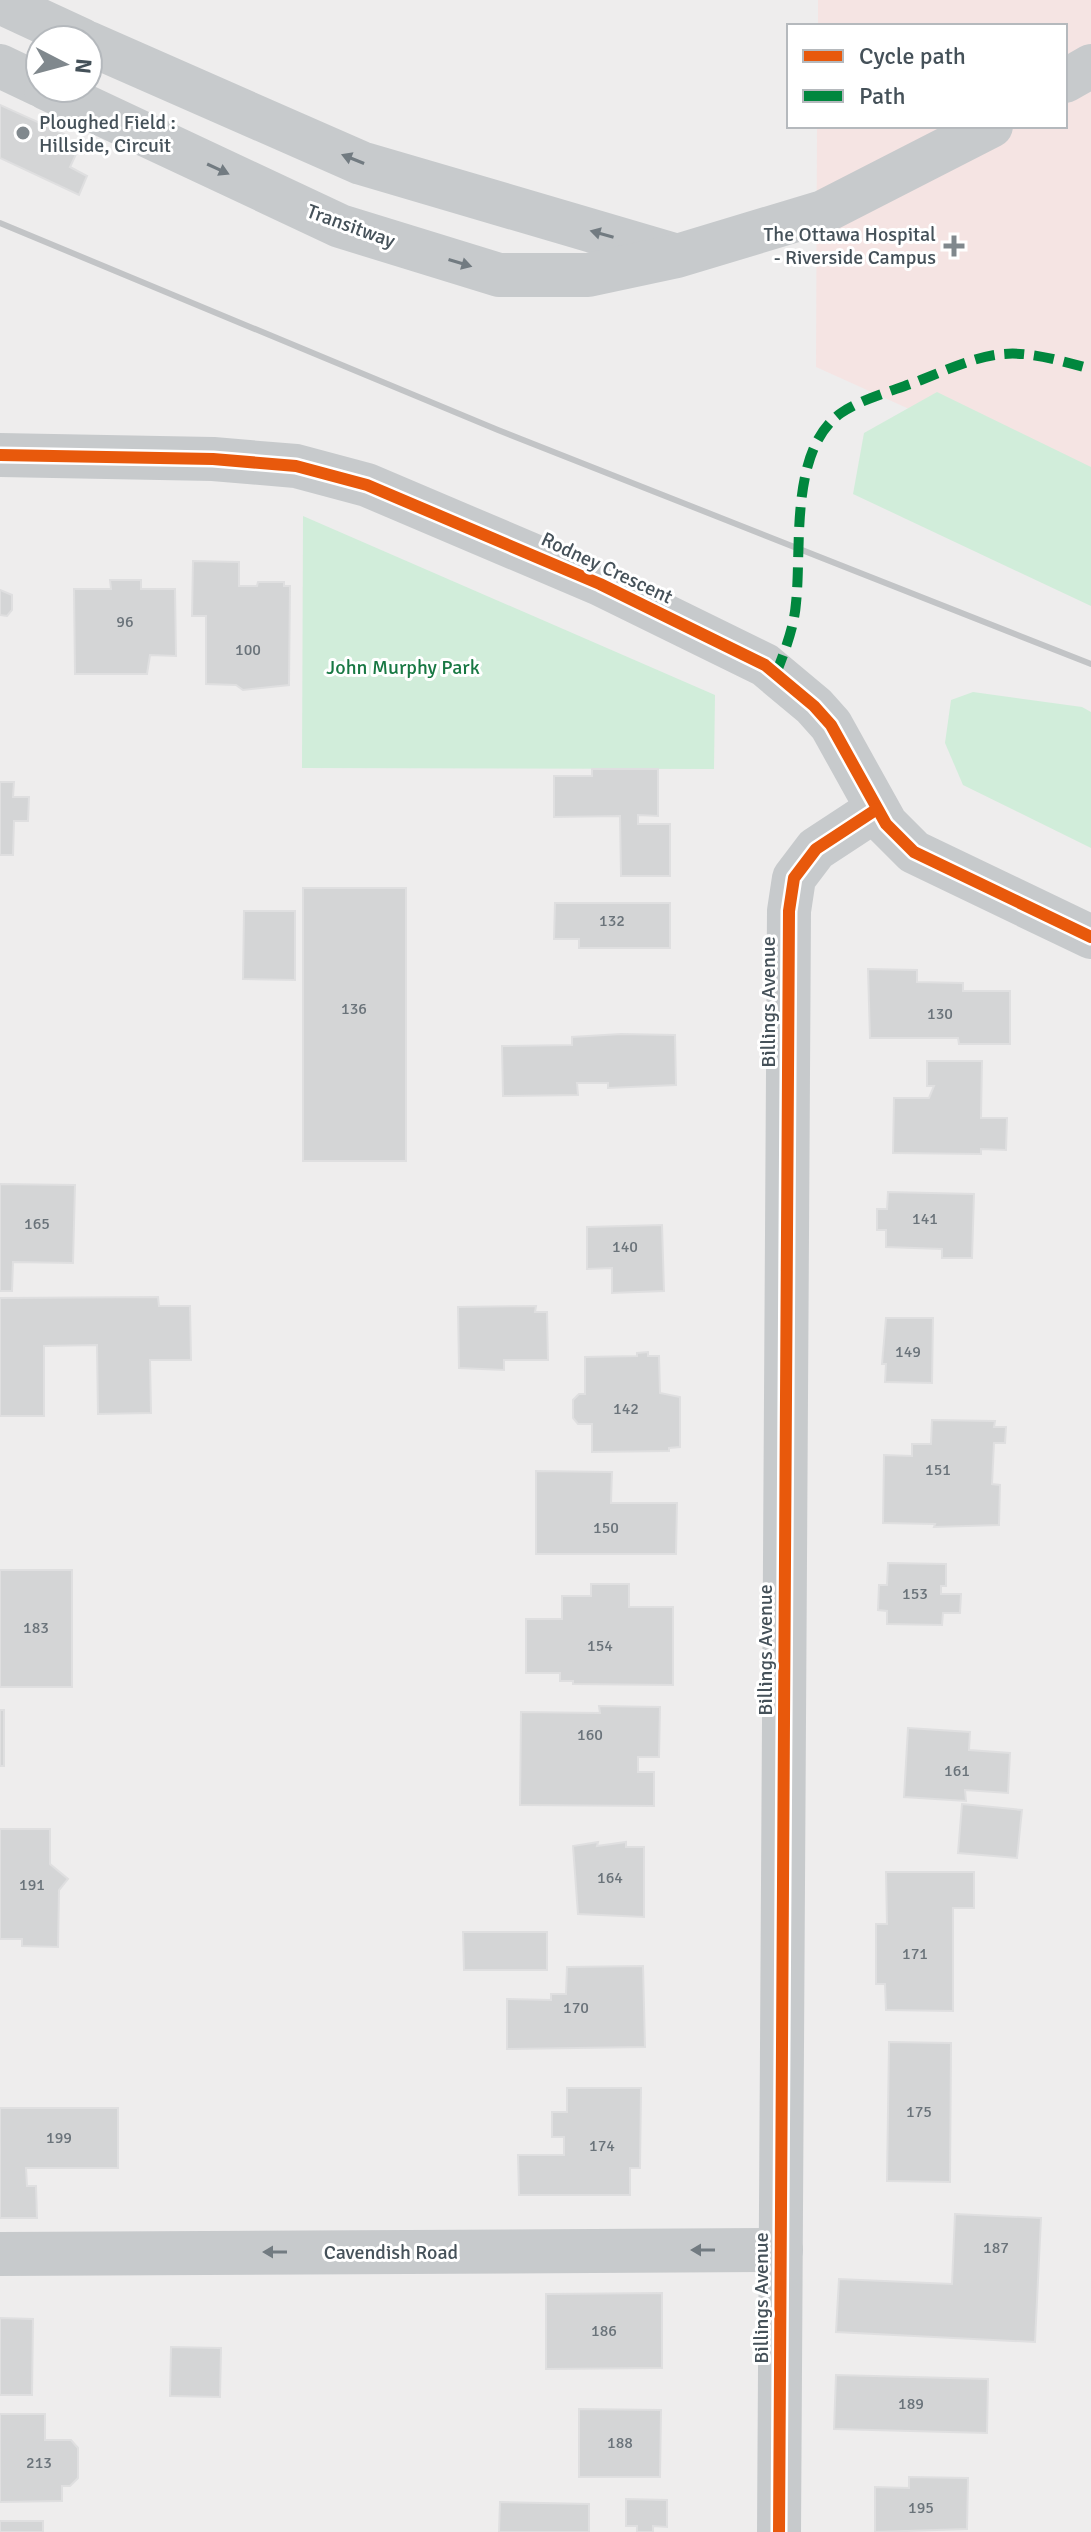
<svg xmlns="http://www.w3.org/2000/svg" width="1091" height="2532" font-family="Signika,sans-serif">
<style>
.medical{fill:#f5e4e3}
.green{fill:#d1edda}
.building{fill:#d4d5d6;stroke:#dfdfe0;stroke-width:2}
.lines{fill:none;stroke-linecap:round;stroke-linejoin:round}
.minor{stroke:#c7cacc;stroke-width:44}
.rail{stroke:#c2c4c6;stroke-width:6}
.quiet{stroke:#00873e;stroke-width:10;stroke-dasharray:20 10;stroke-linecap:butt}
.cycleway-casing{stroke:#fff;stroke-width:17}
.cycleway{stroke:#e8590c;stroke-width:12}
.oneway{fill:#727b81}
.poi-dot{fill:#80888d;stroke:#fff;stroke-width:3}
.labels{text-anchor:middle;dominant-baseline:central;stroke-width:6;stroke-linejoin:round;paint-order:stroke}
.number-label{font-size:16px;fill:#6a737a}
.poi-label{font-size:20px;fill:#455159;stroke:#fff;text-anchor:start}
.street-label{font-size:20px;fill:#455159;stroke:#fff}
.park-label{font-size:20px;fill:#187843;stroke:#fff}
</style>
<rect width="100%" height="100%" fill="#eeeded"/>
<polygon class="medical" points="818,0 1091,0 1091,491 816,367 817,126 1065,126 1065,26 818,26"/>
<g class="green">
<polygon points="937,392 1091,467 1091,606 853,494 864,433"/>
<polygon points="303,516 715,695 714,769 302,768"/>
<polygon points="973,692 1082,707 1091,712 1091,848 963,785 945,743 951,700"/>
</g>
<g class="building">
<polygon points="0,105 64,134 60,142 78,150 70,167 87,176 79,195 0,158"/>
<polygon points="193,561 239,562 239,586 257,586 258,582 284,582 284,586 290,586 289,685 243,690 236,685 206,684 206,616 192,616"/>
<polygon points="110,580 141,580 141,589 175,589 176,656 150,655 147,674 75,674 74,589 111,589"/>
<polygon points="0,590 12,595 12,610 7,616 0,615"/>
<polygon points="592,769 658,769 658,816 638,815 638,824 670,824 670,876 621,876 620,816 554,817 554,776 592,776"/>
<polygon points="0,782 14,782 13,797 29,797 28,821 14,821 13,855 0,855"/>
<rect x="303" y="888" width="103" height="273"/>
<polygon points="555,903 670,903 670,948 579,948 579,939 554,939"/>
<polygon points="244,911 295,911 295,980 243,979"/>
<polygon points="868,969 917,970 917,982 963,983 963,991 1010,991 1010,1044 959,1044 958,1038 870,1038"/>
<polygon points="621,1034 675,1035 676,1085 608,1088 608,1083 577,1083 578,1095 503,1096 502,1046 572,1045 572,1037"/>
<polygon points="927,1061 982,1061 981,1118 1007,1118 1006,1150 981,1149 981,1154 893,1153 894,1098 929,1098 934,1086 927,1086"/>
<polygon points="0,1184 75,1185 73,1263 13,1262 12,1291 0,1291"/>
<polygon points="888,1192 974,1194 972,1258 942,1258 942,1249 886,1247 886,1230 877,1230 877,1209 887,1209"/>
<polygon points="662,1225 664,1291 612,1293 612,1268 587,1269 587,1227"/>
<polygon points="158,1297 159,1306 190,1306 191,1360 150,1360 151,1413 98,1414 97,1345 44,1346 44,1416 0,1416 0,1298"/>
<polygon points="536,1306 535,1312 547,1312 548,1360 504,1360 504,1370 459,1368 458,1307"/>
<polygon points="886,1318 933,1318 932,1383 885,1382 886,1364 882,1364"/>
<polygon points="648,1352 648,1356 659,1356 660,1393 680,1397 680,1447 669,1448 669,1451 592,1452 592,1424 578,1424 573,1418 573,1400 579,1394 585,1394 585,1357 637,1356 637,1353"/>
<polygon points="932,1420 995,1421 994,1427 1006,1427 1005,1443 994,1443 992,1484 1000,1485 999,1525 934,1527 935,1524 883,1523 884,1455 912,1456 912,1444 931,1444"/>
<polygon points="536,1471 612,1472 611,1503 677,1503 676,1554 536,1554"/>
<polygon points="888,1563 946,1564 946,1586 941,1586 941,1594 961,1594 960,1613 943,1613 942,1625 887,1624 887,1611 878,1610 879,1585 887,1585"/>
<rect x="0" y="1570" width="72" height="117"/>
<polygon points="591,1584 629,1584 629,1607 673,1607 673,1685 573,1684 573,1681 560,1681 560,1673 526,1673 526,1619 562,1619 562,1596 591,1596"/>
<polygon points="599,1706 660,1707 659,1757 638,1757 638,1772 654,1772 654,1806 520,1805 521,1712 600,1713"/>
<rect x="0" y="1710" width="4" height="56"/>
<polygon points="908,1728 970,1732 969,1750 1010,1753 1008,1793 965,1790 966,1801 904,1797"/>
<polygon points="962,1804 1022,1810 1017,1858 958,1853"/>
<polygon points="0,1829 50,1829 50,1864 68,1879 59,1890 58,1947 22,1946 22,1939 0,1939"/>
<polygon points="598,1842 597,1846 626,1842 626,1847 644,1847 644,1917 578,1914 573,1846"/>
<polygon points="886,1872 974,1872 974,1908 953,1908 953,2011 886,2010 885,1984 876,1984 876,1924 887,1924"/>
<polygon points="463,1932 547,1932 547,1970 464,1970"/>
<polygon points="643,1966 645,2047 507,2049 507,1999 551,2000 551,1994 566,1994 567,1967"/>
<polygon points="889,2042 951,2043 950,2182 887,2181"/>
<polygon points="567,2088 641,2088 640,2168 630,2168 630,2195 519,2195 518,2155 564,2155 564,2137 552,2137 552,2112 567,2112"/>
<polygon points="0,2108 118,2108 118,2168 26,2168 27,2186 36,2186 37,2218 0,2218"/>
<polygon points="955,2214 1041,2218 1035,2342 836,2332 839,2279 952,2284"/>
<polygon points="662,2293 662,2368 546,2369 546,2294"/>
<polygon points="0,2318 33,2319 32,2395 0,2395"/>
<polygon points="171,2347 221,2348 220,2397 170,2396"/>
<polygon points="836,2375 988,2379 987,2433 834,2429"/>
<polygon points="579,2409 661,2410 660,2477 579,2477"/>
<polygon points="0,2414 45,2414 45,2440 71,2440 78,2448 78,2478 70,2486 62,2486 62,2501 0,2502"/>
<polygon points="909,2477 968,2478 967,2529 875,2532 875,2487 909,2488"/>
<polygon points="626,2499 667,2500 667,2527 653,2526 653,2532 637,2532 637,2526 626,2526"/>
<polygon points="500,2502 589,2504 589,2532 499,2532"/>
<rect x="0" y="2521" width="43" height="11"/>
</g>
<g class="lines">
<g class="minor">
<polyline points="0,2 82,40"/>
<polyline points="88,43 361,163 671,254"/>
<polyline points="0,66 40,85"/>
<polyline points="1065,81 1091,66"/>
<polyline points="46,88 340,226 499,275 588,275 677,256 823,212 991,126"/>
<polyline points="0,455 213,459 296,466 367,485 600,584 765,665 814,706 831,725 886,824 914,852 1091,937"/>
<polyline points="0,2254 781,2250"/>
<polyline points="779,2532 789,911 794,878 816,849 877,809"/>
</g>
<polyline class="rail" points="0,223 498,430 1091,664"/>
<path class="quiet" d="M 776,674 C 785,650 794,628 796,603 C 802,547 789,450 841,413 C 863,398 896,390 921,380 C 999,348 1009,346 1091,369"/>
<g class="cycleway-casing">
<g id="cycleway">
<polyline points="0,455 213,459 296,466 367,485 600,584 765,665 814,706 831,725 886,824 914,852 1091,937"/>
<polyline points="779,2532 789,911 794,878 816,849 877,809"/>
</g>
</g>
<use href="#cycleway" class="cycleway"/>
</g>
<defs><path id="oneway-solid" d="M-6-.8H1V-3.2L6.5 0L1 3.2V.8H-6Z" transform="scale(2)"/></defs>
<g class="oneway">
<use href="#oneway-solid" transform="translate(353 159) rotate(-158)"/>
<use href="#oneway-solid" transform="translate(218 169) rotate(25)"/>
<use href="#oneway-solid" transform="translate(602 234) rotate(-164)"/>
<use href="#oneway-solid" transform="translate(460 263) rotate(17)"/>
<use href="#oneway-solid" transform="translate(703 2250) rotate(180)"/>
<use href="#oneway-solid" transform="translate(275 2252) rotate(180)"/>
</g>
<g class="poi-dot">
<circle cx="23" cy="133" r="8"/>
<path d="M950 234h8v8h8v8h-8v8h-8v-8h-8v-8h8z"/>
</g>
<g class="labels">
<g class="number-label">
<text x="125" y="622">96</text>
<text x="248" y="650">100</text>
<text x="612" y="921">132</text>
<text x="354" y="1009">136</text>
<text x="940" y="1014">130</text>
<text x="925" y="1219">141</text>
<text x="37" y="1224">165</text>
<text x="625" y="1247">140</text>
<text x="908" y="1352">149</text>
<text x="626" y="1409">142</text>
<text x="938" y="1470">151</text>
<text x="606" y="1528">150</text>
<text x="915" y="1594">153</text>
<text x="36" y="1628">183</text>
<text x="600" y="1646">154</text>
<text x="590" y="1735">160</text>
<text x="957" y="1771">161</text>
<text x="610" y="1878">164</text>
<text x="32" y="1885">191</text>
<text x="915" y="1954">171</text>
<text x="576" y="2008">170</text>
<text x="919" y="2112">175</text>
<text x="59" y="2138">199</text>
<text x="602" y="2146">174</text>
<text x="996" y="2248">187</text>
<text x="604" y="2331">186</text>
<text x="911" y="2404">189</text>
<text x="620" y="2443">188</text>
<text x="39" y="2463">213</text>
<text x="921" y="2508">195</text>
</g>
<g class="poi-label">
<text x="39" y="122">Ploughed Field :<tspan x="39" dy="23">Hillside, Circuit</tspan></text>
<text x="936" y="234" text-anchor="end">The Ottawa Hospital<tspan x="936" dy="23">- Riverside Campus</tspan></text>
</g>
<g class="street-label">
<text transform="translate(351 226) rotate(20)">Transitway</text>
<text transform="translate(607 568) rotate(25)">Rodney Crescent</text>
<text transform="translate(768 1002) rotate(-90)">Billings Avenue</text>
<text transform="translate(765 1650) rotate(-90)">Billings Avenue</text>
<text x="391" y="2252">Cavendish Road</text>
<text transform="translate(761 2298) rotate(-90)">Billings Avenue</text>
</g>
<g class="park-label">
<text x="403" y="667">John Murphy Park</text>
</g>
</g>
<rect x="787" y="24" width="280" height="104" fill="#ffffff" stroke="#b5b9bd" stroke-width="2"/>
<rect x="803" y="50" width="40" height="12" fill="#e8590c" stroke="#b5b9bd" stroke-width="2"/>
<text x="859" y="64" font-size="24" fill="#455159">Cycle path</text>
<rect x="803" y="90" width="40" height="12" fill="#00873e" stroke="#b5b9bd" stroke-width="2"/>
<text x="859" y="104" font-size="24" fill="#455159">Path</text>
<g transform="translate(64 64) rotate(96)"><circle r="38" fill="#ffffff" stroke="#b5b9bd" stroke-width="2"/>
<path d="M0-6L14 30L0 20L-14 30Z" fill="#80888d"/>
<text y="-12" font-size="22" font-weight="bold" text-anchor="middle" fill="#455159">N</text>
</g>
</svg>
